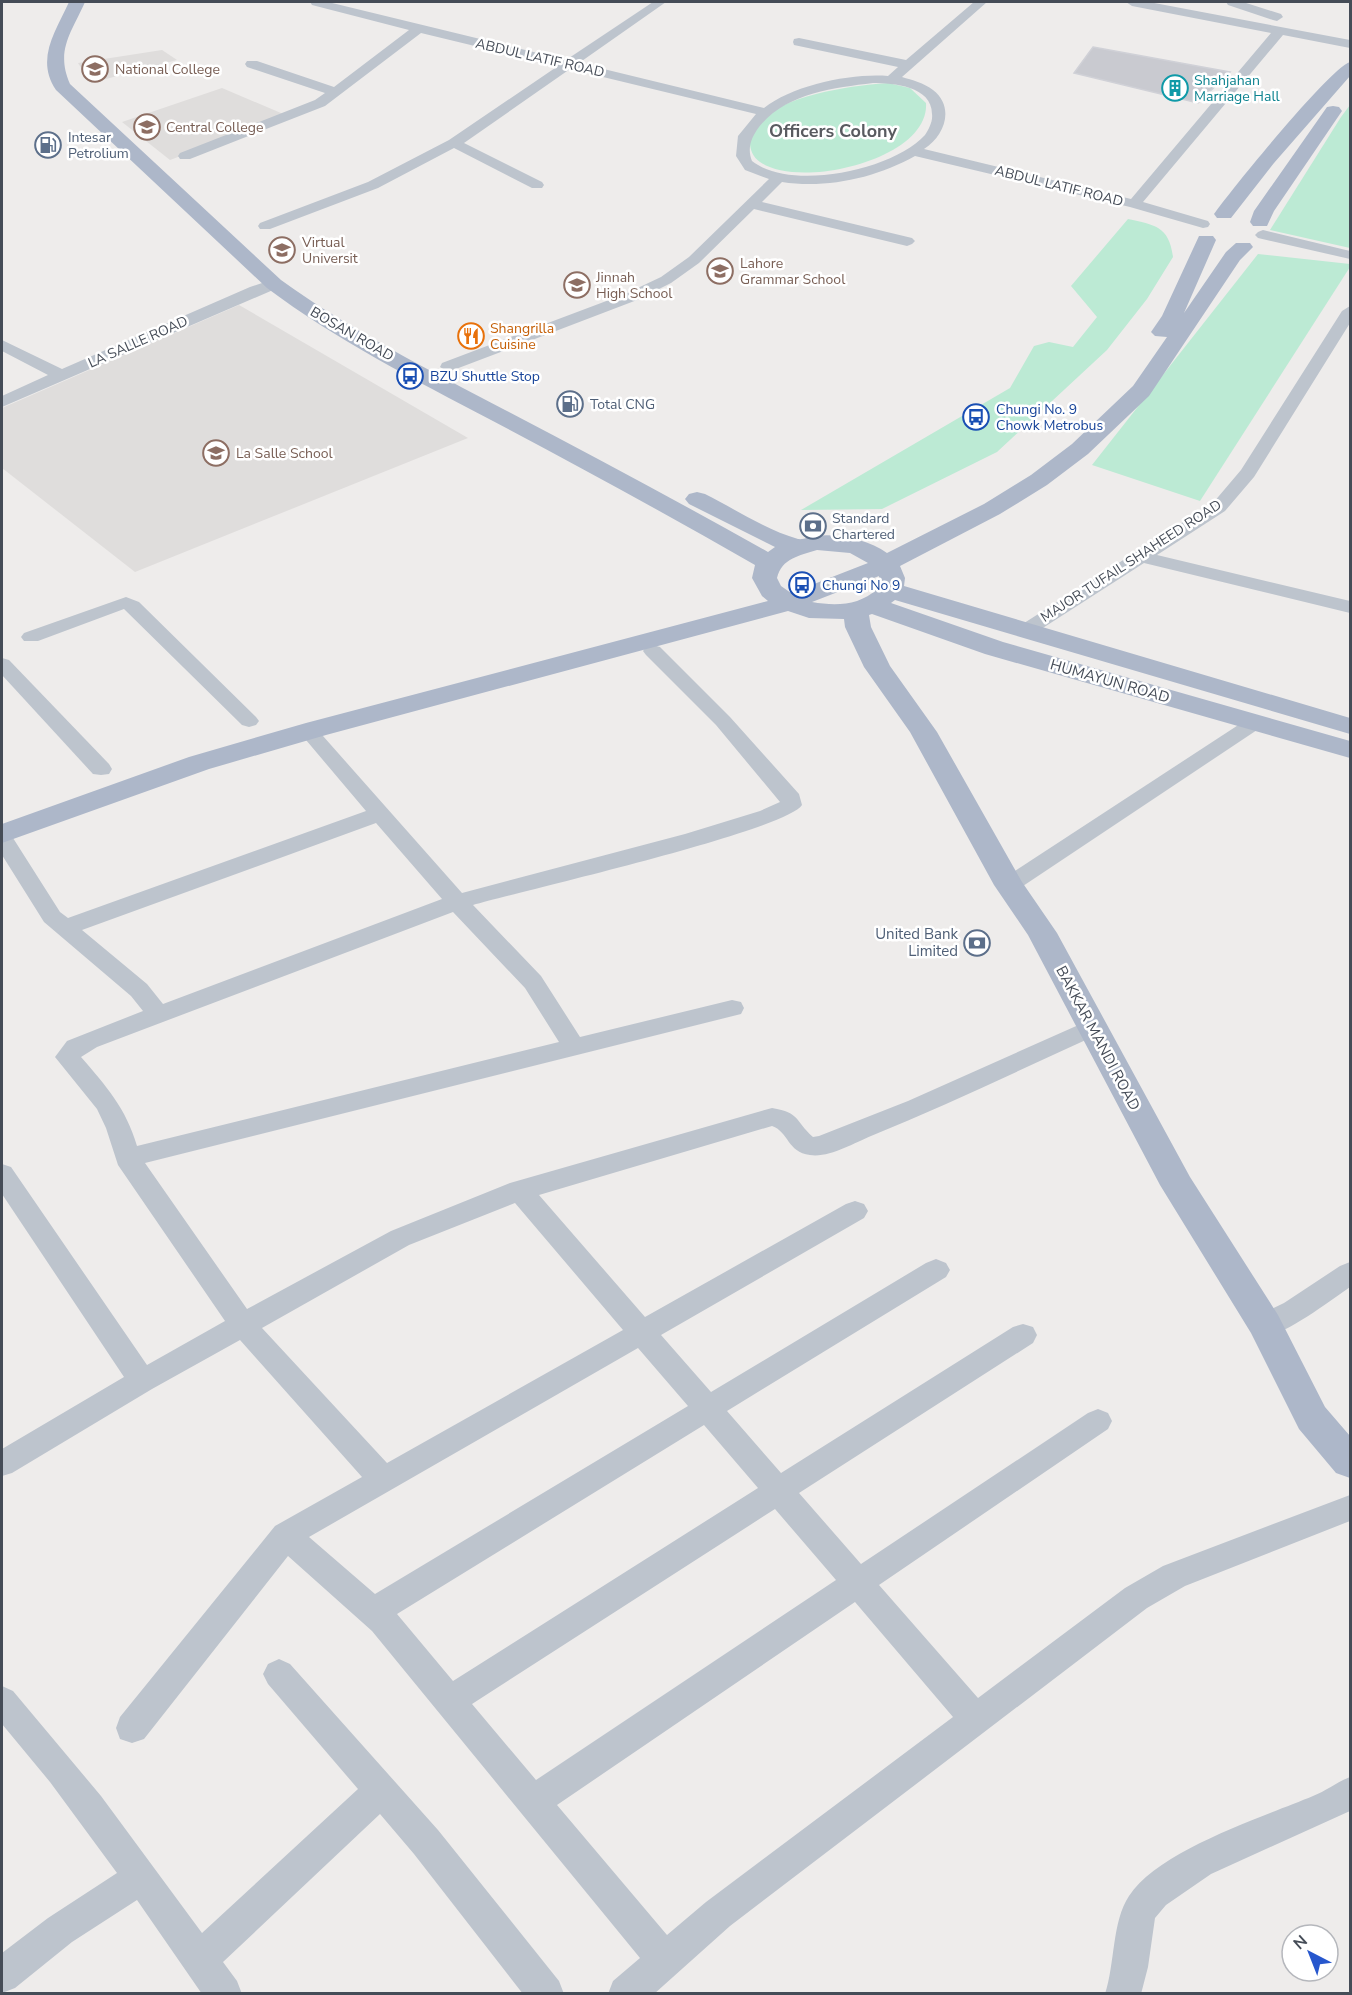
<svg xmlns="http://www.w3.org/2000/svg" width="1352" height="1995" font-family="'Nunito Sans',sans-serif">
<style>
.education{fill:#dfdddc}
.green{fill:#bcead4}
.building{fill:#c9cad0;stroke:#d0d1d7;stroke-width:1.5}
.lines{fill:none;stroke-linecap:round;stroke-linejoin:round}
.minor{fill:#bdc4cd;fill-rule:evenodd}
.major{fill:#adb7c9;fill-rule:evenodd}
.labels{text-anchor:middle;dominant-baseline:central;stroke-width:5;stroke-linejoin:round;paint-order:stroke}
.far-street-label{font-size:14px;fill:#454c57;stroke:#fff}
.far-education-label{font-size:14px;fill:#785e54;stroke:#fff;text-anchor:start}
.far-culture-label{font-size:14px;fill:#0d838f;stroke:#fff;text-anchor:start}
.far-service-label{font-size:14px;fill:#4e5e75;stroke:#fff;text-anchor:start}
.far-food-label{font-size:14px;fill:#c56008;stroke:#fff;text-anchor:start}
.far-transit-label{font-size:14px;fill:#164399;stroke:#fff;text-anchor:start}
.street-label{font-size:15px;fill:#454c57;stroke:#fff}
.service-label{font-size:15px;fill:#4e5e75;stroke:#fff;text-anchor:end}
.far-district-label{font-size:18px;font-weight:bold;fill:#595b60;stroke:#fff}
</style>
<rect width="100%" height="100%" fill="#eeeceb"/>
<g class="education">
<polygon points="162,50 177,60 91,83 78,63"/>
<polygon points="222,88 288,116 170,160 122,122"/>
<polygon points="239,305 468,438 135,572 2,468 2,408"/>
</g>
<g class="green">
<path d="M 888,83 L 910,88 L 926,103 C 930,160 798,190 760,162 C 752,157 749,147 750,138 C 758,97 854,85 888,83 Z"/>
<polygon points="1350,105 1350,248 1270,230 1341,117"/>
<path d="M 1128,219 C 1155,225 1169,226 1173,257 L 1147,299 L 1107,350 L 997,452 L 882,509 L 801,510 L 1010,388 L 1034,346 L 1049,342 L 1073,347 L 1097,317 L 1071,286 Z"/>
<polygon points="1258,254 1350,264 1350,267 1200,501 1092,465"/>
</g>
<polygon class="building" points="1093,47 1230,72 1198,103 1074,73"/>
<g class="lines">
<g class="minor">
<path d="M 310,2 L 328,2 L 566,60 L 653,2 L 666,2 L 579,63 L 764,108 C 793,85 852,73 888,76 L 898,67 L 794,45 L 793,42 L 794,39 L 799,38 L 906,60 L 974,2 L 987,2 L 902,77 C 912,80 924,83 933,90 C 955,107 945,136 924,149 L 1131,199 L 1271,33 L 1132,6 L 1126,2 L 1149,2 L 1350,40 L 1350,48 L 1283,35 L 1143,202 L 1208,221 L 1210,224 L 1208,227 L 1203,228 L 1130,207 L 915,156 C 876,178 826,189 782,182 L 762,202 L 912,238 L 915,241 L 912,244 L 907,246 L 754,209 L 699,263 L 671,283 L 637,300 L 448,372 L 440,367 L 442,363 L 625,294 L 661,277 L 689,257 L 769,179 L 745,170 L 736,156 L 738,136 L 756,114 L 570,69 L 464,143 L 542,182 L 544,185 L 542,188 L 532,188 L 454,148 L 378,188 L 270,229 L 260,229 L 258,226 L 260,223 L 368,182 L 449,140 L 558,66 L 421,33 L 325,106 L 190,159 L 180,159 L 178,156 L 180,153 L 315,100 L 325,93 L 247,67 L 245,64 L 247,61 L 257,61 L 334,87 L 409,30 L 312,5 ZM 873,83 C 893,83 932,86 932,114 C 933,121 929,129 925,135 C 893,170 791,192 752,161 C 747,148 751,138 759,127 C 786,93 833,88 873,83 Z"/>
<polygon points="1226,2 1243,2 1281,14 1283,17 1277,21 1273,20 1228,5"/>
<polygon points="1263,230 1350,251 1350,259 1258,238 1255,235 1258,232"/>
<polygon points="274,279 280,281 282,284 280,287 2,407 2,396 48,375 2,351 2,340 62,369 250,287"/>
<polygon points="1350,306 1350,323 1254,477 1225,511 1157,555 1350,601 1350,613 1144,563 1035,633 1021,633 1018,629 1021,625 1213,503 1241,470 1342,311"/>
<polygon points="126,597 139,602 256,717 259,721 256,725 249,727 242,725 124,609 38,641 24,641 21,637 24,633"/>
<path d="M 653,645 L 660,647 L 730,717 L 799,794 L 802,805 C 785,831 521,891 473,905 L 541,976 L 580,1037 L 732,1000 L 741,1002 L 744,1008 L 741,1014 L 145,1163 L 247,1309 L 391,1231 L 510,1183 L 772,1108 C 801,1113 794,1120 813,1137 L 819,1136 L 908,1101 L 1092,1019 L 1101,1021 L 1104,1027 L 1101,1033 C 1024,1068 949,1104 871,1136 C 854,1143 829,1158 810,1155 C 787,1152 789,1132 772,1126 L 539,1195 L 645,1317 L 846,1204 L 855,1201 L 864,1204 L 868,1211 L 864,1218 L 661,1335 L 711,1392 L 926,1263 L 936,1259 L 946,1263 L 950,1270 L 946,1277 L 727,1411 L 781,1473 L 1013,1327 L 1023,1324 L 1033,1327 L 1037,1335 L 1033,1343 L 799,1493 L 861,1564 L 1088,1413 L 1098,1409 L 1108,1413 L 1112,1421 L 1108,1429 L 879,1585 L 978,1698 L 1125,1588 L 1163,1566 L 1350,1495 L 1350,1521 L 1185,1586 L 1147,1608 L 730,1926 L 654,1994 L 608,1994 L 613,1981 L 640,1958 L 372,1631 L 288,1556 L 144,1739 L 132,1743 L 120,1739 L 116,1728 L 120,1717 L 275,1526 L 362,1477 L 240,1340 L 152,1389 L 12,1473 L 2,1476 L 2,1449 L 124,1377 L 2,1194 L 2,1164 L 11,1167 L 147,1365 L 225,1321 L 118,1165 L 106,1128 L 97,1109 L 55,1057 L 67,1041 L 143,1011 L 131,996 L 44,922 L 2,855 L 2,837 L 13,838 L 60,912 L 68,918 L 366,811 L 306,740 L 309,736 L 316,734 L 323,736 L 462,893 L 685,834 L 760,811 L 780,802 L 716,725 L 646,655 L 643,651 L 646,647 ZM 376,823 L 442,899 L 163,1004 L 147,984 L 82,930 ZM 453,912 L 525,988 L 559,1042 L 137,1146 C 126,1108 106,1086 81,1057 L 97,1047 ZM 515,1203 L 623,1330 L 387,1463 L 262,1328 L 409,1245 ZM 638,1348 L 688,1406 L 375,1594 L 309,1537 ZM 704,1425 L 758,1488 L 453,1681 L 397,1614 ZM 775,1509 L 836,1580 L 536,1780 L 472,1704 ZM 855,1602 L 953,1717 L 706,1902 L 667,1935 L 557,1805 Z"/>
<polygon points="2,658 9,660 109,764 112,769 109,774 101,775 93,774 2,675"/>
<polygon points="1256,716 1263,718 1266,722 1263,726 1017,890 1009,892 1001,890 998,885 1001,880 1249,718"/>
<path d="M 1350,1262 L 1350,1287 C 1334,1298 1283,1337 1264,1336 C 1261,1336 1258,1334 1255,1333 L 1251,1325 L 1255,1317 L 1284,1303 L 1340,1266 Z"/>
<polygon points="279,1659 290,1664 438,1830 559,1981 564,1994 523,1994 414,1854 380,1814 223,1962 237,1981 242,1994 202,1994 137,1900 72,1942 15,1988 2,1993 2,1953 48,1918 117,1873 50,1782 2,1724 2,1686 13,1691 101,1796 202,1933 358,1789 268,1684 263,1674 268,1664"/>
<path d="M 1350,1777 L 1350,1811 L 1211,1874 L 1166,1905 L 1155,1918 L 1148,1967 L 1141,1994 L 1105,1994 C 1115,1964 1112,1921 1129,1896 C 1159,1850 1263,1817 1313,1796 C 1326,1791 1337,1782 1350,1777 Z"/>
</g>
<g class="major">
<path d="M 69,2 L 85,2 C 72,32 55,50 70,84 L 281,280 C 350,330 429,370 505,410 C 593,456 681,503 768,552 L 775,547 L 689,504 L 685,499 L 689,494 L 697,492 L 705,494 C 735,509 766,530 798,539 C 804,540 810,536 816,536 C 838,533 869,540 887,553 L 984,504 L 1031,475 L 1072,444 L 1133,386 L 1167,337 L 1155,336 L 1151,332 L 1162,316 L 1199,236 L 1213,236 L 1216,240 L 1184,313 L 1226,252 L 1236,243 L 1250,243 L 1253,247 L 1240,260 L 1149,396 L 1088,454 L 1047,485 L 1000,514 L 900,566 L 905,578 L 904,586 L 1350,718 L 1350,734 L 895,600 L 891,603 L 1003,642 L 1350,741 L 1350,758 L 985,654 L 872,614 L 869,615 L 871,627 L 890,666 L 937,732 L 1022,882 L 1057,933 L 1190,1177 L 1278,1315 L 1325,1407 L 1350,1436 L 1350,1478 L 1336,1473 L 1299,1429 L 1251,1333 L 1160,1185 L 1028,935 L 994,885 L 910,732 L 864,667 L 845,627 L 844,619 L 809,618 L 788,611 L 326,735 L 209,769 L 2,843 L 2,824 L 189,757 L 306,723 L 768,601 L 762,596 L 752,578 L 755,565 C 668,515 580,467 491,420 C 415,380 336,340 267,288 L 56,90 C 35,59 56,31 69,2 ZM 817,550 L 850,553 L 868,563 L 791,593 L 781,586 L 777,578 C 782,558 799,556 817,550 ZM 879,576 L 877,589 C 859,606 835,606 812,602 Z"/>
<path d="M 1350,62 L 1350,76 L 1274,163 L 1231,218 L 1217,218 L 1214,214 C 1230,191 1331,67 1350,62 Z"/>
<polygon points="1333,106 1339,107 1342,111 1274,211 1267,226 1253,226 1250,222 1254,211 1327,107"/>
</g>
</g>
<defs>
<g id="school-ring" transform="scale(1.35)"><circle r="9.5" fill="#fff" stroke="#8d6e63" stroke-width="1.5"/><path d="M0-5L7-2L0 1L-7-2ZM-4 1L0 2.5L4 1V4Q0 6-4 4Z" fill="#8d6e63"/></g>
<g id="building-ring" transform="scale(1.35)"><circle r="9.5" fill="#fff" stroke="#0f9aa8" stroke-width="1.5"/><path d="M-4-6H4V6H1V3H-1V6H-4ZM-2.5-4.3h1.7v1.8h-1.7ZM.8-4.3h1.7v1.8H.8ZM-2.5-1h1.7V.8h-1.7ZM.8-1h1.7V.8H.8Z" fill="#0f9aa8"/></g>
<g id="fuel-ring" transform="scale(1.35)"><circle r="9.5" fill="#fff" stroke="#5c6f8a" stroke-width="1.5"/><path d="M-5.5-6h7V0h2V4h1.3V-2.5L3-4.5l.8-.8L6-3V5H2.5V1h-1V6h-7ZM-4.2-4.7v3.2H.2V-4.7Z" fill="#5c6f8a"/></g>
<g id="restaurant-ring" transform="scale(1.35)"><circle r="9.5" fill="#fff" stroke="#e8710a" stroke-width="1.5"/><path d="M-5-6h1v4h1v-4h1v4h1v-4h1v5L-1.5 .5V6h-2V.5L-5-1ZM5-6V6H3V1.5H1.5Q1.5-4 5-6Z" fill="#e8710a"/></g>
<g id="bus-ring" transform="scale(1.35)"><circle r="9.5" fill="#fff" stroke="#1a4fb4" stroke-width="1.5"/><path d="M-5-6H5V4H4V6H2V4H-2V6H-4V4H-5ZM-3.5-4V0h7V-4ZM-3.5 1.2v1.5H-2V1.2ZM2 1.2v1.5H3.5V1.2Z" fill="#1a4fb4"/></g>
<g id="bank-ring" transform="scale(1.35)"><circle r="9.5" fill="#fff" stroke="#5c6f8a" stroke-width="1.5"/><path d="M-6-4H6V4H-6ZM0-2.3a2.3 2.3 0 1 0 0 4.6a2.3 2.3 0 1 0 0-4.6Z" fill="#5c6f8a"/></g>
</defs>
<g fill-rule="evenodd">
<use href="#school-ring" x="95" y="69"/>
<use href="#building-ring" x="1175" y="88"/>
<use href="#school-ring" x="147" y="127"/>
<use href="#fuel-ring" x="48" y="145"/>
<use href="#school-ring" x="282" y="250"/>
<use href="#school-ring" x="720" y="271"/>
<use href="#school-ring" x="577" y="285"/>
<use href="#restaurant-ring" x="471" y="336"/>
<use href="#bus-ring" x="410" y="376"/>
<use href="#fuel-ring" x="570" y="404"/>
<use href="#bus-ring" x="976" y="417"/>
<use href="#school-ring" x="216" y="453"/>
<use href="#bank-ring" x="813" y="526"/>
<use href="#bus-ring" x="802" y="585"/>
<use href="#bank-ring" x="977" y="943"/>
</g>
<g class="labels">
<g class="far-street-label">
<text transform="translate(540 58) rotate(13)">ABDUL LATIF ROAD</text>
<text transform="translate(1059 186) rotate(14)">ABDUL LATIF ROAD</text>
<text transform="translate(352 334) rotate(30)">BOSAN ROAD</text>
<text transform="translate(138 342) rotate(-24)">LA SALLE ROAD</text>
<text transform="translate(1131 561) rotate(-33)">MAJOR TUFAIL SHAHEED ROAD</text>
</g>
<g class="far-education-label">
<text x="115" y="69">National College</text>
<text x="166" y="127">Central College</text>
<text x="302" y="242">Virtual<tspan x="302" dy="16">Universit</tspan></text>
<text x="740" y="263">Lahore<tspan x="740" dy="16">Grammar School</tspan></text>
<text x="596" y="277">Jinnah<tspan x="596" dy="16">High School</tspan></text>
<text x="236" y="453">La Salle School</text>
</g>
<g class="far-culture-label">
<text x="1194" y="80">Shahjahan<tspan x="1194" dy="16">Marriage Hall</tspan></text>
</g>
<g class="far-service-label">
<text x="68" y="137">Intesar<tspan x="68" dy="16">Petrolium</tspan></text>
<text x="590" y="404">Total CNG</text>
<text x="832" y="518">Standard<tspan x="832" dy="16">Chartered</tspan></text>
</g>
<g class="far-food-label">
<text x="490" y="328">Shangrilla<tspan x="490" dy="16">Cuisine</tspan></text>
</g>
<g class="far-transit-label">
<text x="430" y="376">BZU Shuttle Stop</text>
<text x="996" y="409">Chungi No. 9<tspan x="996" dy="16">Chowk Metrobus</tspan></text>
<text x="822" y="585">Chungi No 9</text>
</g>
<g class="street-label">
<text transform="translate(1110 681) rotate(16)">HUMAYUN ROAD</text>
<text transform="translate(1098 1038) rotate(62)">BAKKAR MANDI ROAD</text>
</g>
<g class="service-label">
<text x="958" y="934">United Bank<tspan x="958" dy="17">Limited</tspan></text>
</g>
<g class="far-district-label">
<text x="833" y="131">Officers Colony</text>
</g>
</g>
<rect width="1352" height="1995" fill="none" stroke="#454c57" stroke-width="6"/>
<g transform="translate(1310 1953) rotate(318)"><circle r="28" fill="#ffffff" stroke="#b5b7bc" stroke-width="1.5"/>
<path d="M0-4.5L10 22L0 15L-10 22Z" fill="#2757cd"/>
<text y="-9" font-size="16" font-weight="bold" text-anchor="middle" fill="#454c57">N</text>
</g>
</svg>
